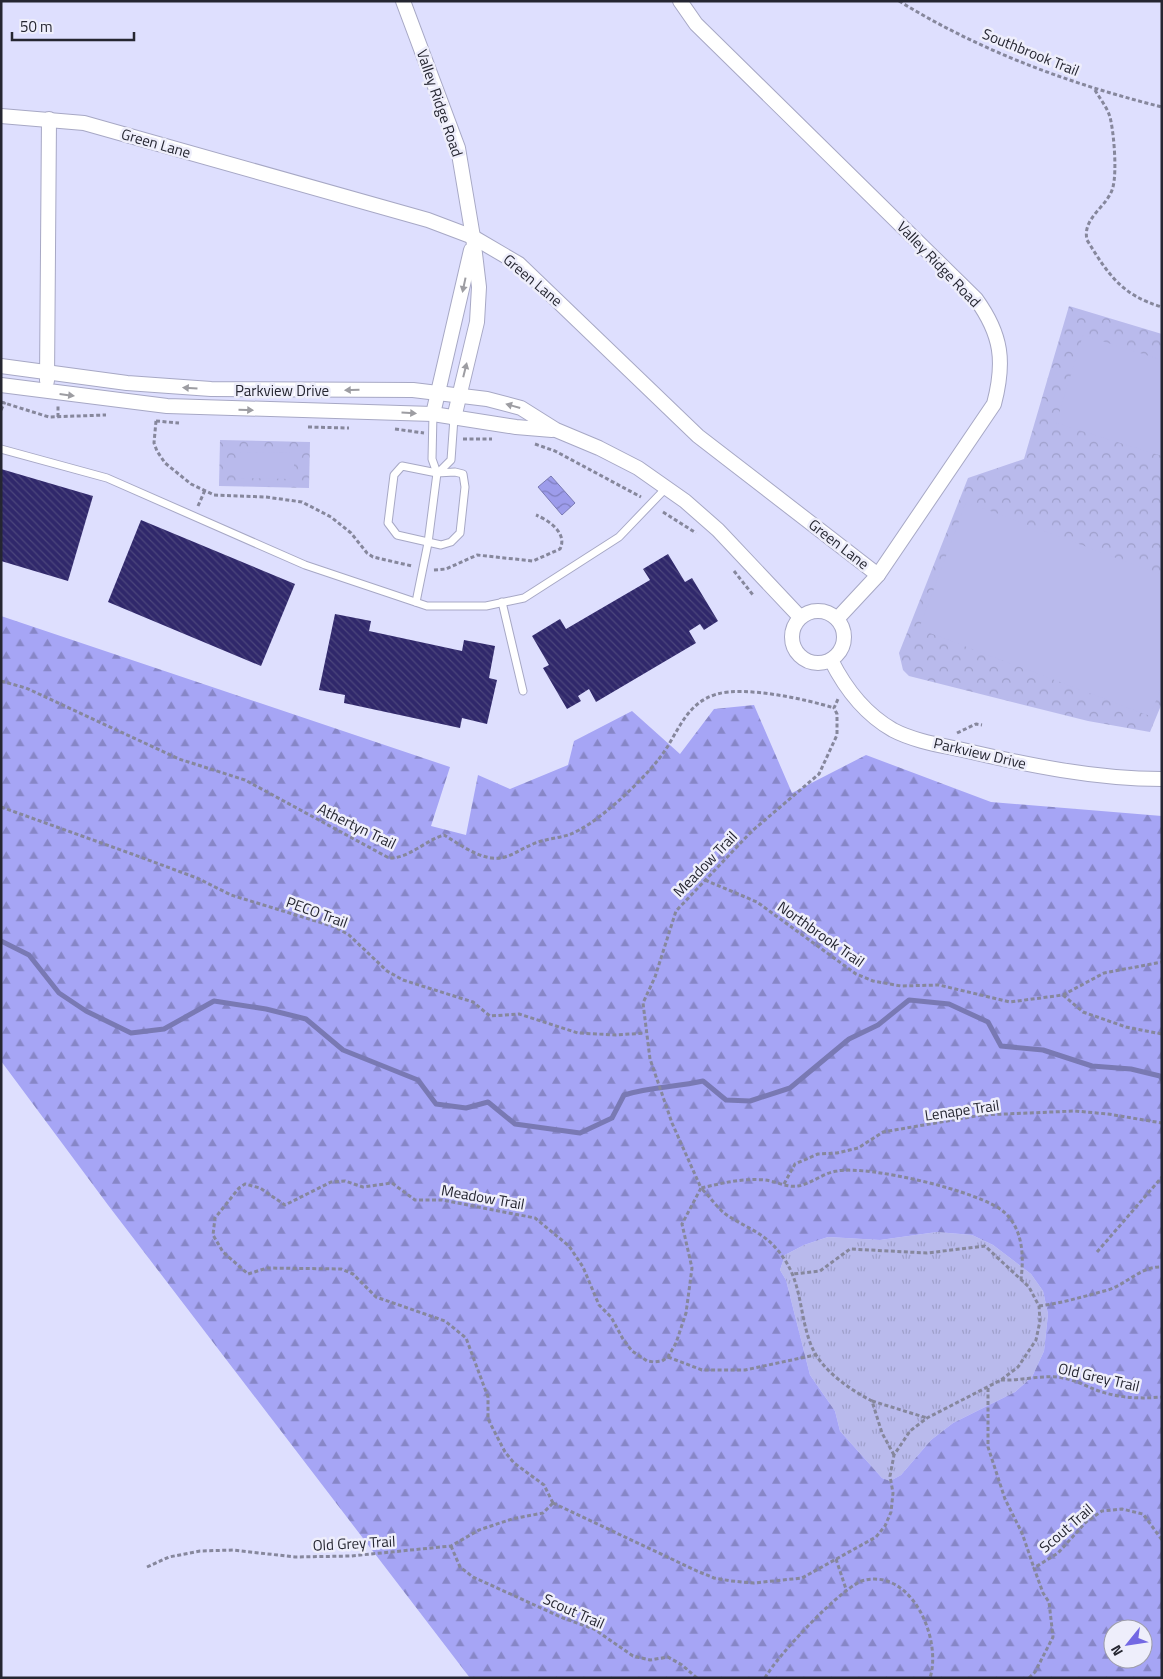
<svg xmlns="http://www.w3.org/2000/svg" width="1163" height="1679" font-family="'Titillium Web',sans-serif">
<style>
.grass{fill:url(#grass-tufts)}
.forest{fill:url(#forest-firs);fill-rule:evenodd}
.park{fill:url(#park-crowns)}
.pitch{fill:#b9baec}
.water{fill:url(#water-waves);stroke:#7979b3}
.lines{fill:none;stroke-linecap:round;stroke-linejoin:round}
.stream{stroke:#7979b3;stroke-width:5}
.building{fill:url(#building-back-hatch)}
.service-casing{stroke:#a7a8c5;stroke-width:9}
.minor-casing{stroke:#a7a8c5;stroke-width:16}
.path{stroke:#86879c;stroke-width:3;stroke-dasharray:4 2.5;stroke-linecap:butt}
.service{stroke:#fff;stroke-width:7}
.minor{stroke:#fff;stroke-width:14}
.oneway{fill:#9d9da2}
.labels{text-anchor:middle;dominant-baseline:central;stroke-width:5;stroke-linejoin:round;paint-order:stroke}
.street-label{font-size:15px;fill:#252631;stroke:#eeeefb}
</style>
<defs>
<pattern id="grass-tufts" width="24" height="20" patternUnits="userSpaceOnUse" patternTransform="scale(1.25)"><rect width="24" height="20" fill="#b9baec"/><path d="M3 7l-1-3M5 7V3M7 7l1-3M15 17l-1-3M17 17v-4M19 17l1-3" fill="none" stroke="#9fa0cb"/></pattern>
<pattern id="forest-firs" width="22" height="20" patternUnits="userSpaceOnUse" patternTransform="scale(1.25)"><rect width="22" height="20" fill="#a6a5f5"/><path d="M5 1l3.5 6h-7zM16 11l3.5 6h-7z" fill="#8786c7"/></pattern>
<pattern id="park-crowns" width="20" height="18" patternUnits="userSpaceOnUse" patternTransform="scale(1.25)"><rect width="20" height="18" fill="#b9baec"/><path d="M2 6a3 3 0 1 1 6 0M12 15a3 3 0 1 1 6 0" fill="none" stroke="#9fa0cb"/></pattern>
<pattern id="water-waves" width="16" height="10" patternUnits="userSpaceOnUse" patternTransform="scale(1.25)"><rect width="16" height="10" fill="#9d9ceb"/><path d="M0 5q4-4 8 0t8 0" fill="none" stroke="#807fbf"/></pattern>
<pattern id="building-back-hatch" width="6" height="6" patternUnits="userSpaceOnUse" patternTransform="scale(1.25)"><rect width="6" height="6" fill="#30286b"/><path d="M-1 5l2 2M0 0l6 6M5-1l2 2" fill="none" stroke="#4c467c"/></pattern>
</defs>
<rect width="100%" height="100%" fill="#dedffe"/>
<polygon class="grass" points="937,1232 972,1235 993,1245 1031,1274 1043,1291 1048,1314 1044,1351 1032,1377 1015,1392 953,1423 931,1440 901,1475 890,1481 882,1478 840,1431 835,1411 810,1375 786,1280 780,1270 785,1255 804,1245 828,1237 880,1240"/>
<path class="forest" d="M 1,616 L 450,767 L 431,826 L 466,835 L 478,775 L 510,789 L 568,765 L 574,741 L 632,711 L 680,754 L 714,709 L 754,705 L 792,793 L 866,755 L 991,802 L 1162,816 L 1162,1678 L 470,1678 L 108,1205 L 1,1061 ZM 937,1232 L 972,1235 L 993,1245 L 1031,1274 L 1043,1291 L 1048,1314 L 1044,1351 L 1032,1377 L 1015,1392 L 953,1423 L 931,1440 L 901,1475 L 890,1481 L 882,1478 L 840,1431 L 835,1411 L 810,1375 L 786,1280 L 780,1270 L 785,1255 L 804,1245 L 828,1237 L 880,1240 ZM 1113,1629 L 1143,1629 L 1143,1659 L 1113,1659 Z"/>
<g class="park">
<polygon points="1069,306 1162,334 1162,703 1150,732 1088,721 909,676 903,670 899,653 968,478 1024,459"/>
<polygon points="220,440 310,442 309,488 219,486"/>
</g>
<g class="pitch">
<polygon points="1083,335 1162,360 1162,456 1056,423"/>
<polygon points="236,452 294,453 294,479 236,478"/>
<polygon points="966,502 1162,575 1162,685 1150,716 919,629"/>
</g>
<polygon class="water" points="551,476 575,503 562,515 538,487"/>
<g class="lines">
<path class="stream" d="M 1,941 L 29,955 L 59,993 L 86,1011 L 131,1033 L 164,1029 L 214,1001 L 266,1009 L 306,1019 L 343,1050 L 418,1080 L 436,1104 L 466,1108 L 488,1102 L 515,1124 L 580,1133 L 612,1118 L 624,1095 C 650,1087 677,1087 703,1081 L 726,1100 L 750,1101 L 790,1088 L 849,1039 L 878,1025 L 909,1000 L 949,1004 L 988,1022 L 1001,1046 L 1043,1050 L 1092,1066 L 1131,1069 L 1160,1076 L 1162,1079"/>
</g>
<g class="building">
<polygon points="1,469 93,496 68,581 1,561"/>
<polygon points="141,520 295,584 261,666 108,602"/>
<polygon points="668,554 685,582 692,578 718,621 704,630 700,624 689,631 696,643 596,702 589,689 578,696 581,701 567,709 543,668 549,665 532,636 560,619 566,629 650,580 643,569"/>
<polygon points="335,614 371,621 369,631 462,651 464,640 495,646 489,678 497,680 487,724 462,718 460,728 344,703 345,695 319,690"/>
</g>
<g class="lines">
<g class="service-casing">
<g id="service">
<polyline points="1,449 107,478 305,565 427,606 486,606 524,598 619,537 666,488"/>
<polygon points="402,466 437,473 455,472 463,474 465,487 460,533 451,542 441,545 397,535 388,523 394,475"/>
<polyline points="438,473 451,460 454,418"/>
<polyline points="416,602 428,543 437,473 432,459 433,414"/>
<polyline points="502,602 523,691"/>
</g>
</g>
<g class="minor-casing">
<g id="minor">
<polyline points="403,1 458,148 473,237 479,287 477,322 454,418"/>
<path d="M 680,1 L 696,24 L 976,299 C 1002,335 1005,362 994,404 L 878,575 L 837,619"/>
<polyline points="1,116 84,123 428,220 473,237 519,264 698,436 878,575"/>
<polyline points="1,366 127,383 211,389 413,390 487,399 521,408 556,430 599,448 638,468 685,501 718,530 800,617"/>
<polyline points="47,381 49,119"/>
<polyline points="1,385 167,406 433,414 516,427 552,430"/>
<polyline points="433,414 471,250"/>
<circle cx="818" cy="637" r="26"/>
<path d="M 831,660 C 845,688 865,714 893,730 C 914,741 940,745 963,750 C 1028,765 1094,779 1162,779"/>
</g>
</g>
<g class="path">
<path d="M 899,1 C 980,51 1070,84 1162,107"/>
<path d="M 1095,90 C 1100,99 1107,107 1110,117 C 1114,133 1117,171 1113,187 C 1108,207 1082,217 1087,240 C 1108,274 1121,295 1162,307"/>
<polyline points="1,402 49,417 106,415"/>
<polyline points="1,410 5,402"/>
<polyline points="58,417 58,405"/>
<polyline points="156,421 179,423"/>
<polyline points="156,421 154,443 157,451 165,463 191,484 214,495 266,497 302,502 331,517 351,533 367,553 373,557 412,566"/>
<polyline points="308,427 349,428"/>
<polyline points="395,429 424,433"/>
<polyline points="463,439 492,439"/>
<polyline points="535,444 555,451 641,497"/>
<polyline points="198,506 205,490"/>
<polyline points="663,512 696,533"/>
<path d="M 434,570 L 446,569 L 477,555 L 533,561 L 560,549 C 568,533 548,520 536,515"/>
<polyline points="734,571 753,595"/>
<path d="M 1,681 L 26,688 L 179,759 L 245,780 L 389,858 C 408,859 426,840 444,835 C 459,844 475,856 492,858 C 508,860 518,850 531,845 C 543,839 555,839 568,835 C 595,826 640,783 658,760 C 678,736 683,704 717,694 C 745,686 806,699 834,708"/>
<polyline points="957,733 976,724 982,725"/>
<polyline points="1,807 132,854 197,878 231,895 335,927 349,935 387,971 403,980 473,1002 490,1016 519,1014 578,1033 616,1035 645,1033"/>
<polyline points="705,880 757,902 856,974 873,981 901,986 939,985 1010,1002 1063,995 1104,973 1162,962"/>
<polyline points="1063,995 1083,1012 1126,1027 1162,1034"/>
<polyline points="784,1184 795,1164 818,1154 837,1153 858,1148 883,1132 982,1115 1075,1111 1108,1114 1162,1123"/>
<polyline points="1097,1252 1162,1177"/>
<path d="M 1039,1306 C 1063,1303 1085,1296 1108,1290 C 1127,1284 1141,1266 1162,1267"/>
<polyline points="668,1357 702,1370 745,1370 815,1355"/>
<path d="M 1001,1380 C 1021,1381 1044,1374 1063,1378 C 1075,1380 1086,1386 1096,1390 C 1118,1398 1139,1399 1162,1397"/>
<polyline points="988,1388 988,1447 1005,1499 1022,1533 1034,1568"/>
<polyline points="872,1401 927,1418"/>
<path d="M 894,1455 L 882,1433 L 872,1401 C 849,1389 821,1370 811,1345 C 797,1309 804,1276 772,1244 C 759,1231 739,1224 724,1213 C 716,1206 709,1196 701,1188 C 723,1183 742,1178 765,1180 C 775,1181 788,1188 798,1186 C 811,1184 823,1173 837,1171 C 868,1165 980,1191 1004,1212 C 1023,1229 1024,1256 1021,1279"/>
<polyline points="553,1503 544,1485 514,1463 505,1452 488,1419 488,1397 466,1338 445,1321 376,1297 353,1274 341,1269 267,1268 248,1274 223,1252 213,1235 215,1218 239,1188 245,1184 260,1188 285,1205 331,1182 345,1181 363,1187 392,1183 415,1200 442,1200 535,1218 569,1246 583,1267 599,1305 611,1317 623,1339 632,1351 647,1361 654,1362 662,1361 668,1357 676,1343 686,1313 692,1268 682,1224 701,1188 672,1123 650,1059 643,1003 655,977 676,911 752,831 819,774 837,735 837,714 834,708 838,699"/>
<polyline points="553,1503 697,1571 714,1578 731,1581 754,1583 802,1578 876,1537 885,1526 891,1512 893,1493 890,1476 894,1455 910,1431 927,1418 1001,1380 1018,1367 1036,1340 1040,1321 1039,1306 1029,1287 985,1246 927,1253 850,1249 820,1271 793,1274"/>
<polyline points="451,1546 460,1567 473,1577 563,1618 594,1629 633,1656 650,1660 668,1657 682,1665 697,1678"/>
<polyline points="836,1559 846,1589"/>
<polyline points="147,1567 169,1557 200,1551 233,1550 295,1557 351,1556 451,1546 479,1530 512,1519 543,1513 553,1503"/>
<path d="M 765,1678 C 776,1657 844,1584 865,1580 C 913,1570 942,1640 930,1678"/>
<polyline points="1029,1678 1035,1672 1053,1637 1049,1602 1043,1593 1034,1568 1058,1553 1086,1522 1102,1511 1122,1509 1143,1514 1162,1540"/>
</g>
<use href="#service" class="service"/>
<use href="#minor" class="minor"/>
</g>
<defs><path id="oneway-solid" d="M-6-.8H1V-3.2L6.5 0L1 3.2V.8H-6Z" transform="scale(1.25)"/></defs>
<g class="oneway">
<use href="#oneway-solid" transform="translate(464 285) rotate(102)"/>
<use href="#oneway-solid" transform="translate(465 370) rotate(-76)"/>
<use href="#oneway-solid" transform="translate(190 388) rotate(-176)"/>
<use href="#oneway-solid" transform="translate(352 390) rotate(178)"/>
<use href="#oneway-solid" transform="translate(67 395) rotate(7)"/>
<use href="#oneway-solid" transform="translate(513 406) rotate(-164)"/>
<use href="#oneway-solid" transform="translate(246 410) rotate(2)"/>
<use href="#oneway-solid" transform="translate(409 413) rotate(3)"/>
</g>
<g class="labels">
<g class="street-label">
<text transform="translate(1031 52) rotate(22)">Southbrook Trail</text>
<text transform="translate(440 103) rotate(71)">Valley Ridge Road</text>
<text transform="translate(156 143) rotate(16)">Green Lane</text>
<text transform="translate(939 264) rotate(46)">Valley Ridge Road</text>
<text transform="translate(533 280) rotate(40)">Green Lane</text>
<text x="282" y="390">Parkview Drive</text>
<text transform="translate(839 544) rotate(38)">Green Lane</text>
<text transform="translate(980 753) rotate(13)">Parkview Drive</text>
<text transform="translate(357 826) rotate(26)">Athertyn Trail</text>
<text transform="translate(705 864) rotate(-46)">Meadow Trail</text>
<text transform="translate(317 912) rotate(20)">PECO Trail</text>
<text transform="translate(821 934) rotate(35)">Northbrook Trail</text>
<text transform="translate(962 1110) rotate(-8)">Lenape Trail</text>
<text transform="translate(483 1197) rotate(10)">Meadow Trail</text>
<text transform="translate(1099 1377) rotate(13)">Old Grey Trail</text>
<text transform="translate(1066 1528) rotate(-41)">Scout Trail</text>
<text transform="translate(354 1543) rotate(-3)">Old Grey Trail</text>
<text transform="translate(574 1611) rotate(24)">Scout Trail</text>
</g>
</g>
<rect width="1163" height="1679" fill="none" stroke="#252631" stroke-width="5"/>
<g transform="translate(1128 1644) rotate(240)"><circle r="24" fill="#eeeefb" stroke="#9e9eaa"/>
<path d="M0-4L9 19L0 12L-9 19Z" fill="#7368e3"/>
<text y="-8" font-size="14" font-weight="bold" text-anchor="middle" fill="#252631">N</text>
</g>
<path d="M12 32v8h122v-8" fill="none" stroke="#252631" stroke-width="2.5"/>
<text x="20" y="32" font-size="15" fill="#252631" stroke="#eeeefb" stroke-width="4" paint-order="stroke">50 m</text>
</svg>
